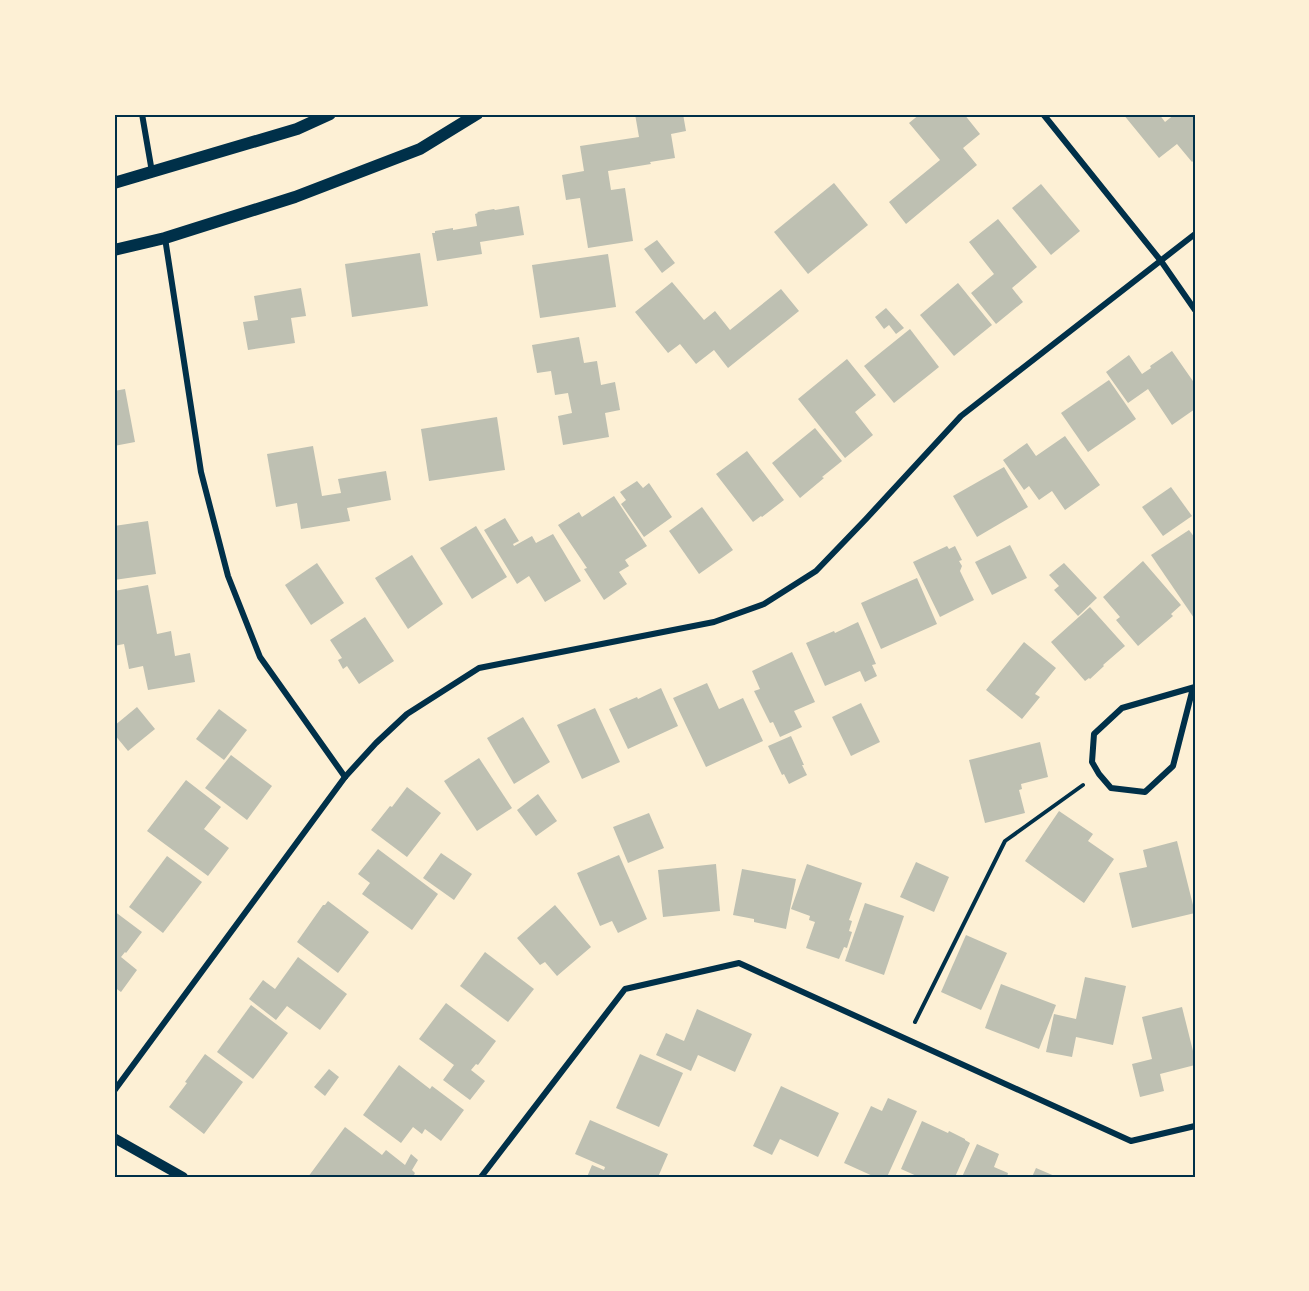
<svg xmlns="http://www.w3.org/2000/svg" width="1309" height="1291" font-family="'Roboto Condensed',sans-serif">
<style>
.building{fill:#bec0b2}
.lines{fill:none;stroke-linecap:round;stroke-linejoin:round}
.path{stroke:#003049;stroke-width:4}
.minor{stroke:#003049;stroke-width:6}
.tertiary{stroke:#003049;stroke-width:10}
.secondary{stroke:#003049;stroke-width:12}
.neatline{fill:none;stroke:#003049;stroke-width:2}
</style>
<rect width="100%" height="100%" fill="#fdf0d5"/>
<g class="building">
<polygon points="635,114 683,114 686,131 671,134 675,158 650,162 651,164 608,171 611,190 625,188 633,241 588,248 580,198 566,200 562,175 584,171 580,146 639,137"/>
<polygon points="920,114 964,114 980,134 963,148 977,165 906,224 889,202 940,160 909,123"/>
<polygon points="1123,114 1159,114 1165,122 1175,114 1195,114 1195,159 1192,162 1177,144 1159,158"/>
<polygon points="834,183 868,225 808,274 774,232"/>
<polygon points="1041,184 1080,231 1051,255 1012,208"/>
<polygon points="519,206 524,235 480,242 482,254 437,261 432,233 435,233 435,231 453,228 453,230 477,226 475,214 478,213 477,212 494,209 495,210"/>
<polygon points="998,219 1037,267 1012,288 1023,302 996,324 971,293 994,274 969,242"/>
<polygon points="657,240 675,263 662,273 644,249"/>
<polygon points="420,253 428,306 352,317 345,264"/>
<polygon points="608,254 616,307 540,318 532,265"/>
<polygon points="672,282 704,320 715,311 730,330 781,289 799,311 728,368 714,350 696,364 680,344 668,353 635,312"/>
<polygon points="958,283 992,325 954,356 920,315"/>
<polygon points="301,288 306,316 291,318 295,343 248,350 243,322 258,320 254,296"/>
<polygon points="886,308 904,328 896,334 889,325 884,329 875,317"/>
<polygon points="910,329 939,367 894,403 864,366"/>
<polygon points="579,337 584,363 597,361 601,385 615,382 620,410 605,413 609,437 563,445 558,416 572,413 568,393 555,395 551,371 537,373 532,345"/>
<polygon points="1172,351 1195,384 1195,409 1172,425 1148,389 1128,403 1106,372 1129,355 1142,374 1151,368 1150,366"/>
<polygon points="847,359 876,395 855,412 873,435 845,458 798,399"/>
<polygon points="1109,380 1136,419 1088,452 1061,413"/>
<polygon points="125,389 135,442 114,446 114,391"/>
<polygon points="497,417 505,470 429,481 421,429"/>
<polygon points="815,428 842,461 822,477 824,478 800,498 772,463"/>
<polygon points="1065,436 1100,485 1065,510 1052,491 1039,500 1029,486 1024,490 1003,460 1027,443 1036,456"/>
<polygon points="313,446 322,496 341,493 338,479 386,471 391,500 347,508 350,521 301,529 297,503 276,507 267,454"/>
<polygon points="747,451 784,500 762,517 761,516 753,522 716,474"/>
<polygon points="1004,467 1028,507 977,537 953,496"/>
<polygon points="637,481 643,488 649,483 672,517 644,537 621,504 626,500 620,492"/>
<polygon points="1171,487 1192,516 1163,536 1142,507"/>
<polygon points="614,496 647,546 625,560 629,566 619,572 627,584 604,600 584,569 587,568 558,525 579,512 582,517"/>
<polygon points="702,507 733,550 699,574 669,531"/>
<polygon points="505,518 519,541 513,544 514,546 532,536 536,543 553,534 581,581 545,602 529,576 517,584 484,530"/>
<polygon points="148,521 156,574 114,580 114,526"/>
<polygon points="476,526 507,577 472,599 440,548"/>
<polygon points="1189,530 1195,538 1195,617 1194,618 1151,555"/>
<polygon points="1010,545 1027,578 992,595 975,562"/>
<polygon points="947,546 949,549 955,546 962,560 959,561 962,566 960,571 974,600 940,617 913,562"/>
<polygon points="412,555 443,604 408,629 375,578"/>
<polygon points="1143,561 1181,605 1171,614 1173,616 1138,646 1116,620 1120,617 1103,597"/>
<polygon points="317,563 344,603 311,625 285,585"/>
<polygon points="1064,563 1097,598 1078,616 1054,590 1059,586 1049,575"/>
<polygon points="917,578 937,624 881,649 861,603"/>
<polygon points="148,585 157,634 171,631 175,656 190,653 195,682 148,690 143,666 129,669 124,644 114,646 114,591"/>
<polygon points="1090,607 1125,646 1103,665 1104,666 1090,679 1089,678 1085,681 1051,642"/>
<polygon points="365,617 394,661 359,684 347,666 343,669 338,660 342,658 330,640"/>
<polygon points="858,622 876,664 872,665 877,676 865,682 860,671 825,686 806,643 834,631 835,633"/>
<polygon points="1024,642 1056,668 1035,694 1040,697 1022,719 986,690"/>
<polygon points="792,652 815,702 794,711 802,727 780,737 773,722 770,723 754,691 760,689 752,671"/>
<polygon points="707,683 719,709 743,698 763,741 706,767 673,698"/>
<polygon points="661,688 678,726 628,749 609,709 637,697 638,699"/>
<polygon points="861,703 880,742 851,756 832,717"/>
<polygon points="137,707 155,729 128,751 114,734 114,726"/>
<polygon points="595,708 620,762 582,779 557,725"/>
<polygon points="219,709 247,730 224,760 196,739"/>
<polygon points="523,717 550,762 514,784 487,738"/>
<polygon points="791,736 804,765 802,765 807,775 789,784 784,774 782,775 768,746"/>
<polygon points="1040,742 1048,777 1021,784 1022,789 1019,790 1025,813 985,823 969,760"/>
<polygon points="231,755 272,786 247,820 205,788"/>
<polygon points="479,758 512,808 477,831 444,781"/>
<polygon points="186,780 221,807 204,829 229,848 208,876 147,831"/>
<polygon points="407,787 441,813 407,857 371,830 390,806 392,807"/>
<polygon points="538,794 557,821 536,836 517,810"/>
<polygon points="1059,811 1093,834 1088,841 1114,859 1084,903 1025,861"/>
<polygon points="649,813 664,848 628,863 613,827"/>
<polygon points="1177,841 1195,913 1132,928 1119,873 1147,867 1143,850"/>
<polygon points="378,849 438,894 412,930 362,894 370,883 358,874"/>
<polygon points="441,853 472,874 454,900 423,878"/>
<polygon points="619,855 647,919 618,933 612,921 600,926 577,873"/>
<polygon points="167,856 202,882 163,933 129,907"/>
<polygon points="916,862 949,877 934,912 900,897"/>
<polygon points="716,864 720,911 663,917 658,870"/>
<polygon points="807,864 862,883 849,920 852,921 849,931 852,932 847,948 844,947 839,959 806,948 815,922 809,920 810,916 791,909"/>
<polygon points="742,869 796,879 786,929 754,922 754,919 733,915"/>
<polygon points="328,901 369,932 338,973 297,942 323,905 325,905"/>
<polygon points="865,903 904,916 884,975 845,961"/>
<polygon points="555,905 591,947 557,976 545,962 540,965 517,938"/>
<polygon points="114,911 142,932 126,953 125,952 121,957 137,970 121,992 114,987"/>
<polygon points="966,935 1007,953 981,1010 941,992"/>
<polygon points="485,952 534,989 508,1022 460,986"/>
<polygon points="298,957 347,994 320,1030 287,1006 276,1020 249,999 263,980 275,989"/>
<polygon points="1085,977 1126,986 1113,1045 1076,1037 1072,1057 1046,1052 1054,1014 1076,1019"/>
<polygon points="1001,984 1056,1005 1039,1049 985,1028"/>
<polygon points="446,1003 496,1041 478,1065 476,1064 471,1070 485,1081 470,1100 443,1080 454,1065 419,1039"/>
<polygon points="251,1005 288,1033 253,1079 217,1052"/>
<polygon points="1182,1007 1195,1059 1195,1065 1160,1074 1164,1091 1140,1097 1132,1064 1152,1059 1142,1017"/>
<polygon points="697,1009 752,1034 735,1072 698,1055 691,1071 656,1055 666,1033 684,1041"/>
<polygon points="205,1054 243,1082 204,1134 169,1107 187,1083 185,1082"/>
<polygon points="640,1054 683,1073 659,1127 616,1108"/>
<polygon points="399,1065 430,1089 432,1086 464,1110 441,1141 425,1129 422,1134 413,1127 401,1143 363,1115"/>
<polygon points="329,1069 339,1077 325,1096 314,1087"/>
<polygon points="781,1086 839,1113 818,1157 780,1139 772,1155 753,1146"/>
<polygon points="888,1098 917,1111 887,1177 875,1177 844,1163 871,1106 882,1111"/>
<polygon points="590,1120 668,1154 658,1177 587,1177 592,1165 604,1170 605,1167 575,1154"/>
<polygon points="922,1121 948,1133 949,1131 965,1139 965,1140 970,1143 955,1177 919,1177 901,1169"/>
<polygon points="345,1127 382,1155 386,1150 405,1165 411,1154 418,1160 412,1170 415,1173 413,1177 308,1177"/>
<polygon points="977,1144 999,1154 994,1167 1008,1173 1007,1177 962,1177"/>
<polygon points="1036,1168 1057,1177 1032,1177"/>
</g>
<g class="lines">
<polyline class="path" points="915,1022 1005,841 1083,785"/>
<g class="minor">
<polyline points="142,114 152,172"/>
<polyline points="1043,114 1161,261 1195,310"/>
<polyline points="165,238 201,472 228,576 260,657 345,777"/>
<polyline points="1193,688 1173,766 1145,792 1111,788 1099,774 1092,762 1094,734 1122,708 1195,687"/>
<polyline points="114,1091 345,777 376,743 407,714 479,668 714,622 764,604 816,571 866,519 961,416 1195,234"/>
<polyline points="481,1177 625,989 739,963 1131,1141 1195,1126"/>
</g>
<polyline class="tertiary" points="114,1138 183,1177"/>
<g class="secondary">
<polyline points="114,183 297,129 330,114"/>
<polyline points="114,250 165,238 295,197 420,149 477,114"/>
</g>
</g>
<rect width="1309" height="1291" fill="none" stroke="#fdf0d5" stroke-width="231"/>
<rect x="116" y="116" width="1078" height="1060" class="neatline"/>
</svg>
